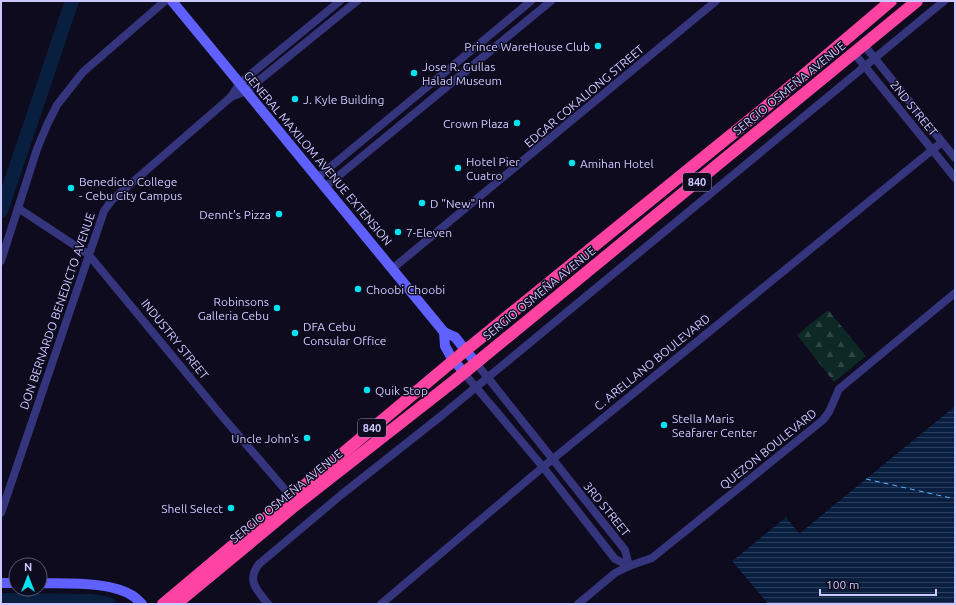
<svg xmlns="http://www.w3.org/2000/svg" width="956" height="605" font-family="Ubuntu,sans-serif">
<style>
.forest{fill:url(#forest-firs)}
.water{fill:url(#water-rules)}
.pier{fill:#0e0b1e}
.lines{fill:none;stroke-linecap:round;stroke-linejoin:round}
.river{stroke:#091f3f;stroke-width:14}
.ferry{stroke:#56b6ff;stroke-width:1;stroke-dasharray:5 4;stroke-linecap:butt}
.street{stroke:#35357e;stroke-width:8}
.secondary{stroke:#5f60ff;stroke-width:10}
.highway{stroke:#ff43a3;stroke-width:12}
.poi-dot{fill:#00e3f3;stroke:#0e0b1e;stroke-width:1.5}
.labels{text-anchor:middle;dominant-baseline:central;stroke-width:3;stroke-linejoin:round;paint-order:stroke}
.shield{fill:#0e0b1e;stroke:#938fbc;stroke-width:1}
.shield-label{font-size:11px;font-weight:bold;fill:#ccc8ff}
.poi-label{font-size:12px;fill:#ccc8ff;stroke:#0e0b1e;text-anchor:start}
.street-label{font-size:12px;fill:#ccc8ff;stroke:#0e0b1e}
</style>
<defs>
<pattern id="forest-firs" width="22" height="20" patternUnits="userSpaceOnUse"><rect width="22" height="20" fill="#0e2826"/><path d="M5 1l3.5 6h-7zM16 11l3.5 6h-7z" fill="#304647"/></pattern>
<pattern id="water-rules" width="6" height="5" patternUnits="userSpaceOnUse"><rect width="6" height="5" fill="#091f3f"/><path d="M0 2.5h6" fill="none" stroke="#2c3e5c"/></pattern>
</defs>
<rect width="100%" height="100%" fill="#0e0b1e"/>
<polygon class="forest" points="828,310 866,356 834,382 797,335"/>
<polygon class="water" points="955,406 955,604 768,604 732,561 786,517 800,533"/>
<polygon class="pier" points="955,404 955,406 799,533 786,517 732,561 768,604 765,604 730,562 730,560 785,515 787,515 800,530"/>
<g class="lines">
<g class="river">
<polyline points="1,211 72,1"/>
<polyline points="1,600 91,601 109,604"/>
</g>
<polyline class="ferry" points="866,479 955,499"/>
<g class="street">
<polyline points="864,45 955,158"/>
<polyline points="854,53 955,178"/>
<polyline points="231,97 246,91 357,1"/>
<polyline points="317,178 531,1"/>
<polyline points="325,187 551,1"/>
<polyline points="18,208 88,254 221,415 294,500"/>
<polyline points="1,261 37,149 47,125 57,105 83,72 165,1"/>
<polyline points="392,269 716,1"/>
<polyline points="476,363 625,550 629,566"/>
<polyline points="464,373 543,467 615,559 629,566"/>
<polyline points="1,513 104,211 112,200 231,97 240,83 340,1"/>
<path d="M 268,604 C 257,590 246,581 259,564 L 341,495 L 441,416 L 944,1"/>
<polyline points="381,604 543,467 942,142"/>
<polyline points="578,604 615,573 629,566 652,558 823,420 829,412 839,389 955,293"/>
</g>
<g class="secondary">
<polyline points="172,1 444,332 455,337 476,363"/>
<polyline points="444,332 445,346 450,355 464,373"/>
<polyline points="1,583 16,583"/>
<path d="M 40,583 C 67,584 110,581 133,596 C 136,598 139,601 142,604"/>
</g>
<g class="highway">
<polyline points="163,604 466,350 779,96 891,1"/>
<polyline points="176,604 297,504 454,381 917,1"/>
</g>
</g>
<g class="poi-dot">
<circle cx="598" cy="46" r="4"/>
<circle cx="414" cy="73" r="4"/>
<circle cx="295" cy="99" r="4"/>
<circle cx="517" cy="123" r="4"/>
<circle cx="572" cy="163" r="4"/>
<circle cx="458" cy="168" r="4"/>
<circle cx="71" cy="188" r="4"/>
<circle cx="422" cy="203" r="4"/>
<circle cx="279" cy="214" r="4"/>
<circle cx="398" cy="232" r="4"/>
<circle cx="358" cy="289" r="4"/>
<circle cx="277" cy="308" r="4"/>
<circle cx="295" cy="333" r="4"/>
<circle cx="367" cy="390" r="4"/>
<circle cx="664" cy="425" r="4"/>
<circle cx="307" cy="438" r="4"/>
<circle cx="231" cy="508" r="4"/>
</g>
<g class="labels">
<g class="shield">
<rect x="683" y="173" width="28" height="18" rx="3"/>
<rect x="358" y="419" width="28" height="18" rx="3"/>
</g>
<g class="shield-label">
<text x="697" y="182">840</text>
<text x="372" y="428">840</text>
</g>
<g class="poi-label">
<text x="590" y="46" text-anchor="end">Prince WareHouse Club</text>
<text x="422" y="66">Jose R. Gullas<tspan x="422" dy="14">Halad Museum</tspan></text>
<text x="303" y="99">J. Kyle Building</text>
<text x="509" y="123" text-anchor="end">Crown Plaza</text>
<text x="466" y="161">Hotel Pier<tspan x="466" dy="14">Cuatro</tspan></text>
<text x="580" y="163">Amihan Hotel</text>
<text x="79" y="181">Benedicto College<tspan x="79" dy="14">- Cebu City Campus</tspan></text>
<text x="430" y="203">D "New" Inn</text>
<text x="271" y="214" text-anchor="end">Dennt's Pizza</text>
<text x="406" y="232">7-Eleven</text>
<text x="366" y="289">Choobi Choobi</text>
<text x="269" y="301" text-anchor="end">Robinsons<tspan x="269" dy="14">Galleria Cebu</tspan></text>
<text x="303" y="326">DFA Cebu<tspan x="303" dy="14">Consular Office</tspan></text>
<text x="375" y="390">Quik Stop</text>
<text x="672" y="418">Stella Maris<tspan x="672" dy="14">Seafarer Center</tspan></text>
<text x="299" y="438" text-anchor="end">Uncle John's</text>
<text x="223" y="508" text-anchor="end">Shell Select</text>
</g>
<g class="street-label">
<text transform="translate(789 88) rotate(-39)">SERGIO OSMEÑA AVENUE</text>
<text transform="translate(584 96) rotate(-40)">EDGAR COKALIONG STREET</text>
<text transform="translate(914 108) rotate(51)">2ND STREET</text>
<text transform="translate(318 158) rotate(50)">GENERAL MAXILOM AVENUE EXTENSION</text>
<text transform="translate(539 293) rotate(-39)">SERGIO OSMEÑA AVENUE</text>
<text transform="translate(57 311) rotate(-71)">DON BERNARDO BENEDICTO AVENUE</text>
<text transform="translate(175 339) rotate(51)">INDUSTRY STREET</text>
<text transform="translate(652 362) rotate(-39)">C. ARELLANO BOULEVARD</text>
<text transform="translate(768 449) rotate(-39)">QUEZON BOULEVARD</text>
<text transform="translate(286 496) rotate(-39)">SERGIO OSMEÑA AVENUE</text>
<text transform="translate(607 509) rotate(51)">3RD STREET</text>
</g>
</g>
<rect width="956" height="605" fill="none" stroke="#ccc8ff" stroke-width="4"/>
<g transform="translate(28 577)"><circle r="19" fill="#0e0b1e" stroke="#5a5778"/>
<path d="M0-3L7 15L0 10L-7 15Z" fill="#00e3f3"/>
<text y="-6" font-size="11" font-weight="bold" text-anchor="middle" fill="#ccc8ff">N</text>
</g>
<path d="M820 589v6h116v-6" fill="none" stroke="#ccc8ff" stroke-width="2"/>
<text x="826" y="589" font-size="12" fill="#ccc8ff" stroke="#0e0b1e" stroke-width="3" paint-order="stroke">100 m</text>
</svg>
